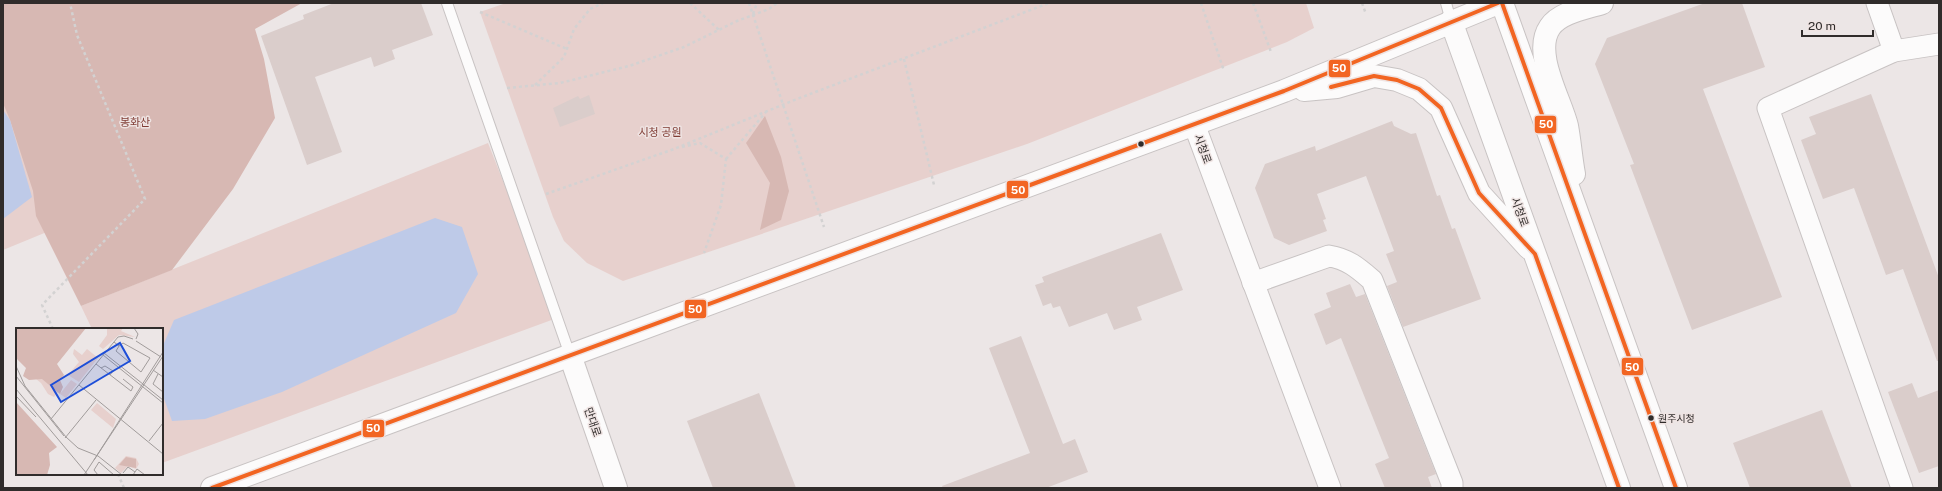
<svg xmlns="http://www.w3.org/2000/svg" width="1942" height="491" font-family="'Public Sans','Noto Sans KR',sans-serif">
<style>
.green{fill:#e7d0cd}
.forest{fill:#d7b8b3}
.water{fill:#becae8}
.building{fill:#dacdcb}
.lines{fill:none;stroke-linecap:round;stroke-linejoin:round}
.service-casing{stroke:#c8c3c3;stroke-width:12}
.minor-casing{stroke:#c8c3c3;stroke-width:23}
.tertiary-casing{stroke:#c8c3c3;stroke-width:24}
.path{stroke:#d3d2d2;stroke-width:2.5;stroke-dasharray:3 3;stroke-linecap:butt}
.service{stroke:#fcfbfb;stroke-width:10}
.minor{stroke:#fcfbfb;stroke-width:21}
.tertiary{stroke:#fcfbfb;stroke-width:22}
.bus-1-casing{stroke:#efe4e3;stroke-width:7}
.bus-1{stroke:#f26522;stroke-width:4}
.bus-dot{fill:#302c2b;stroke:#efe4e3;stroke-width:1.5}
.labels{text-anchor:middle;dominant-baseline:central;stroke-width:3;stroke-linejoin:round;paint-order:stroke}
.bus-label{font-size:10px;fill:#302c2b;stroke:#efe4e3;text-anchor:start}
.park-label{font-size:11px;fill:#803d35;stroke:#efe4e3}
.street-label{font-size:11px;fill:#302c2b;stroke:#efe4e3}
.inset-road{fill:none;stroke:#a19c9b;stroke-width:1}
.view{fill:#1d4ed8;fill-opacity:0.15;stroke:#1d4ed8;stroke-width:2}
.inset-edge{fill:none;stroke:#302c2b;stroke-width:2}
.line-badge{stroke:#efe4e3;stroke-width:1.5}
.badge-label{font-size:11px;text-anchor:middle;font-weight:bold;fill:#fff}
</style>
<rect width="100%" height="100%" fill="#ece6e6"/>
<g class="green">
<polygon points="506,3 1306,3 1314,28 1287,42 1027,144 623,281 587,263 564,241 553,217 480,12"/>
<polygon points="3,56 59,227 3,250"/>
<polygon points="488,143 557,318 162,463 162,329 92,329 81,306"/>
</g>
<g class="forest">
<polygon points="3,3 302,3 255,29 264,59 275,118 233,189 172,270 81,306 36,216 33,191 10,120 3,103"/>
<polygon points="765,116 781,157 789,191 781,220 760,230 770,183 746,143"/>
</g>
<g class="water">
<polygon points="3,110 10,120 32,197 3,219"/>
<polygon points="435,218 462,227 478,274 456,313 282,392 205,419 172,421 162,393 162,348 174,320"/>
</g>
<g class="building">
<polygon points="334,3 421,3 433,35 392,50 395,59 374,67 371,57 315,77 342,152 307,165 261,36 304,19 303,15"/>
<polygon points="1705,3 1742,3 1765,67 1703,89 1782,297 1692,330 1630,165 1634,164 1595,64 1607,38"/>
<polygon points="1871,94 1939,278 1939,361 1937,361 1903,269 1886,275 1854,188 1823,199 1801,140 1816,134 1809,117"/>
<polygon points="589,95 595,114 560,127 553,108 578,96 580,99"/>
<polygon points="1392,121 1394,126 1411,134 1416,133 1437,196 1440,195 1452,229 1455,228 1481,299 1403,327 1387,286 1397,282 1386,254 1394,251 1366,176 1317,194 1326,219 1323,220 1327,231 1289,245 1274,238 1255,188 1265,164 1315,146 1316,151"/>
<polygon points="1161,233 1183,290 1137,307 1142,320 1114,330 1107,313 1069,327 1060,306 1053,308 1051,303 1043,306 1035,285 1044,282 1042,277"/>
<polygon points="1350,284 1356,297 1365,294 1436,474 1428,477 1432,488 1385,488 1375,464 1389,458 1341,338 1326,345 1314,314 1331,307 1326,293"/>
<polygon points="1021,336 1063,444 1075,439 1088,472 1046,488 943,488 942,486 1030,453 989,348"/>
<polygon points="1912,383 1918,398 1939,390 1939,466 1919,473 1888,392"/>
<polygon points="759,393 796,488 713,488 687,421"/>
<polygon points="1822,410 1852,488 1750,488 1733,443"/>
</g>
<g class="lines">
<g class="service-casing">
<g id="service">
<polyline points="447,3 570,355"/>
<polyline points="1446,3 1451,21"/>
</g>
</g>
<g class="minor-casing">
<g id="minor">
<polyline points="1877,3 1894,51"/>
<polyline points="1194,124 1330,488"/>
<path d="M 1253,283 L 1329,256 C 1348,259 1358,268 1372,280 L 1452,483 L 1452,488"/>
<polyline points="1902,488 1768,108 1894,51 1939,44"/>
</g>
</g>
<g class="tertiary-casing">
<g id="tertiary">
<polyline points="1502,3 1676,488"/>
<polyline points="1451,21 1619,488"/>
<polyline points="1304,90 1337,87 1374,76 1397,80 1419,89 1441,108 1479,193 1529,248"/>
<path d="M 1574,174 C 1571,158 1570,142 1567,126 C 1561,100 1532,53 1550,27 C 1560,12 1587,8 1602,3"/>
<polyline points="570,355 616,488"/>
<polyline points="212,488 1284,91 1498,3"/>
</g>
</g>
<g class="path">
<polyline points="690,3 719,30"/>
<polyline points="749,3 824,227"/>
<polyline points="1201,3 1224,71"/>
<polyline points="1253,3 1271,52"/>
<polyline points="1362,3 1366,14"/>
<polyline points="480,12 567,49"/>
<polyline points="753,14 757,3"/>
<polyline points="904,59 934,185"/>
<polyline points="535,85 564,57 574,29 590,9 603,3"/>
<polyline points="507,88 560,83 629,66 684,47 737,21 769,9 777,3"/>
<polyline points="682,147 700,143 726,159 721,205 704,253"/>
<polyline points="726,159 766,112"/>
<polyline points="546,194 674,149 797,99 1049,3"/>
<polyline points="53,329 42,305 145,199 77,35 70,3"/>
<polyline points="118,474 124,488"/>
</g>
<use href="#service" class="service"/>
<use href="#minor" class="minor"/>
<use href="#tertiary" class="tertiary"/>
<g class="bus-1-casing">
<g id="bus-1">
<polyline points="1502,3 1676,488"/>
<polyline points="1331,87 1374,76 1397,80 1419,89 1441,108 1479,193 1535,254 1619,488"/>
<polyline points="212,488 1284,91 1498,3"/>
</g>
</g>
<use href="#bus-1" class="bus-1"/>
</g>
<g class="bus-dot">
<circle cx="1141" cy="144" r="3.5"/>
<circle cx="1651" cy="418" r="3.5"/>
</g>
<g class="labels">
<g class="bus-label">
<text x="1658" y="418">원주시청</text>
</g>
<g class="park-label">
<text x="135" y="122">봉화산</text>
<text x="660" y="132">시청 공원</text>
</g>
<g class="street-label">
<text transform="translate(1203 149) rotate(70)">시청로</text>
<text transform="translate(1520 212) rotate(70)">시청로</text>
<text transform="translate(593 422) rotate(71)">만대로</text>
</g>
</g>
<g transform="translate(16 328)">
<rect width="147" height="147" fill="#ece6e6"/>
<path d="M 91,0 L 107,0 L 105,3 L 119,9 L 103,7 L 87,21 L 83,18 L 91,7 ZM 58,21 L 66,27 L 71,21 L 82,30 L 63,54 L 52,47 L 63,34 L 57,26 ZM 22,47 L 42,64 L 38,69 L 32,66 L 25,55 L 19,50 ZM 55,52 L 61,56 L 50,70 L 44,66 ZM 81,75 L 100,91 L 97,100 L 75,82 ZM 110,128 L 120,130 L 123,136 L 120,141 L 112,138 L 105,145 L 99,140 Z" fill="#e7d0cd"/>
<path d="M 0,0 L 70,0 L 41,36 L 48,47 L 44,52 L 47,59 L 44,66 L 26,51 L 13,52 L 7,48 L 10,40 L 0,30 ZM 0,74 L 41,119 L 33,125 L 34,137 L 31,147 L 0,147 ZM 110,129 L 120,131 L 120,140 L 103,137 Z" fill="#d7b8b3"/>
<path class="inset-road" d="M 118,0 L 122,6 L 120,11M 120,13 L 145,29M 98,14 L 103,18 L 100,23 L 125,44 L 134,30 L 107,15 L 103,18M 88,25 L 147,72M 87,27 L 147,75M 80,36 L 115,63 L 117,59 L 107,51M 0,38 L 9,58 L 50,109 L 62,120 L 82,128 L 106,147M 85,40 L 89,38 L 97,43 L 94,47M 137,42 L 147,49M 142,46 L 137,56 L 147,64M 0,48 L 48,108M 63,57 L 147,126M 0,61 L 72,147M 0,68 L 20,89M 35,91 L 102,9 L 108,8 L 117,11M 49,110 L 80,72M 133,113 L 147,95M 78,132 L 147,24M 107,145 L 112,139 L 119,144M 68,147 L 147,28M 82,147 L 78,142 L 83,134 L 98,147M 117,147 L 121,141 L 129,147"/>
<path class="view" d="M 104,15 L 114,33 L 45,74 L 35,57 Z"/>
<rect width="147" height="147" class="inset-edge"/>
</g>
<g class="line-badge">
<rect x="1328" y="59" width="23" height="19" rx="4" fill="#f26522"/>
<rect x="1534" y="115" width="23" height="19" rx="4" fill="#f26522"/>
<rect x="1006" y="180" width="23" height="19" rx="4" fill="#f26522"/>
<rect x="684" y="299" width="23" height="20" rx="4" fill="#f26522"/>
<rect x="1621" y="357" width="23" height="19" rx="4" fill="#f26522"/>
<rect x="362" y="419" width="23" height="19" rx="4" fill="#f26522"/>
</g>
<g class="badge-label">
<text x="1339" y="72">50</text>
<text x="1546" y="128">50</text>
<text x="1018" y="194">50</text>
<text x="695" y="313">50</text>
<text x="1632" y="371">50</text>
<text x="373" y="432">50</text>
</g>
<rect width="1942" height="491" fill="none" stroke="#302c2b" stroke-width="8"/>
<path d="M1802 30v6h71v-6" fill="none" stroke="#302c2b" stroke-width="2"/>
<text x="1808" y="30" font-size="12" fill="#302c2b" stroke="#efe4e3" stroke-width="3" paint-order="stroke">20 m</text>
</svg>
